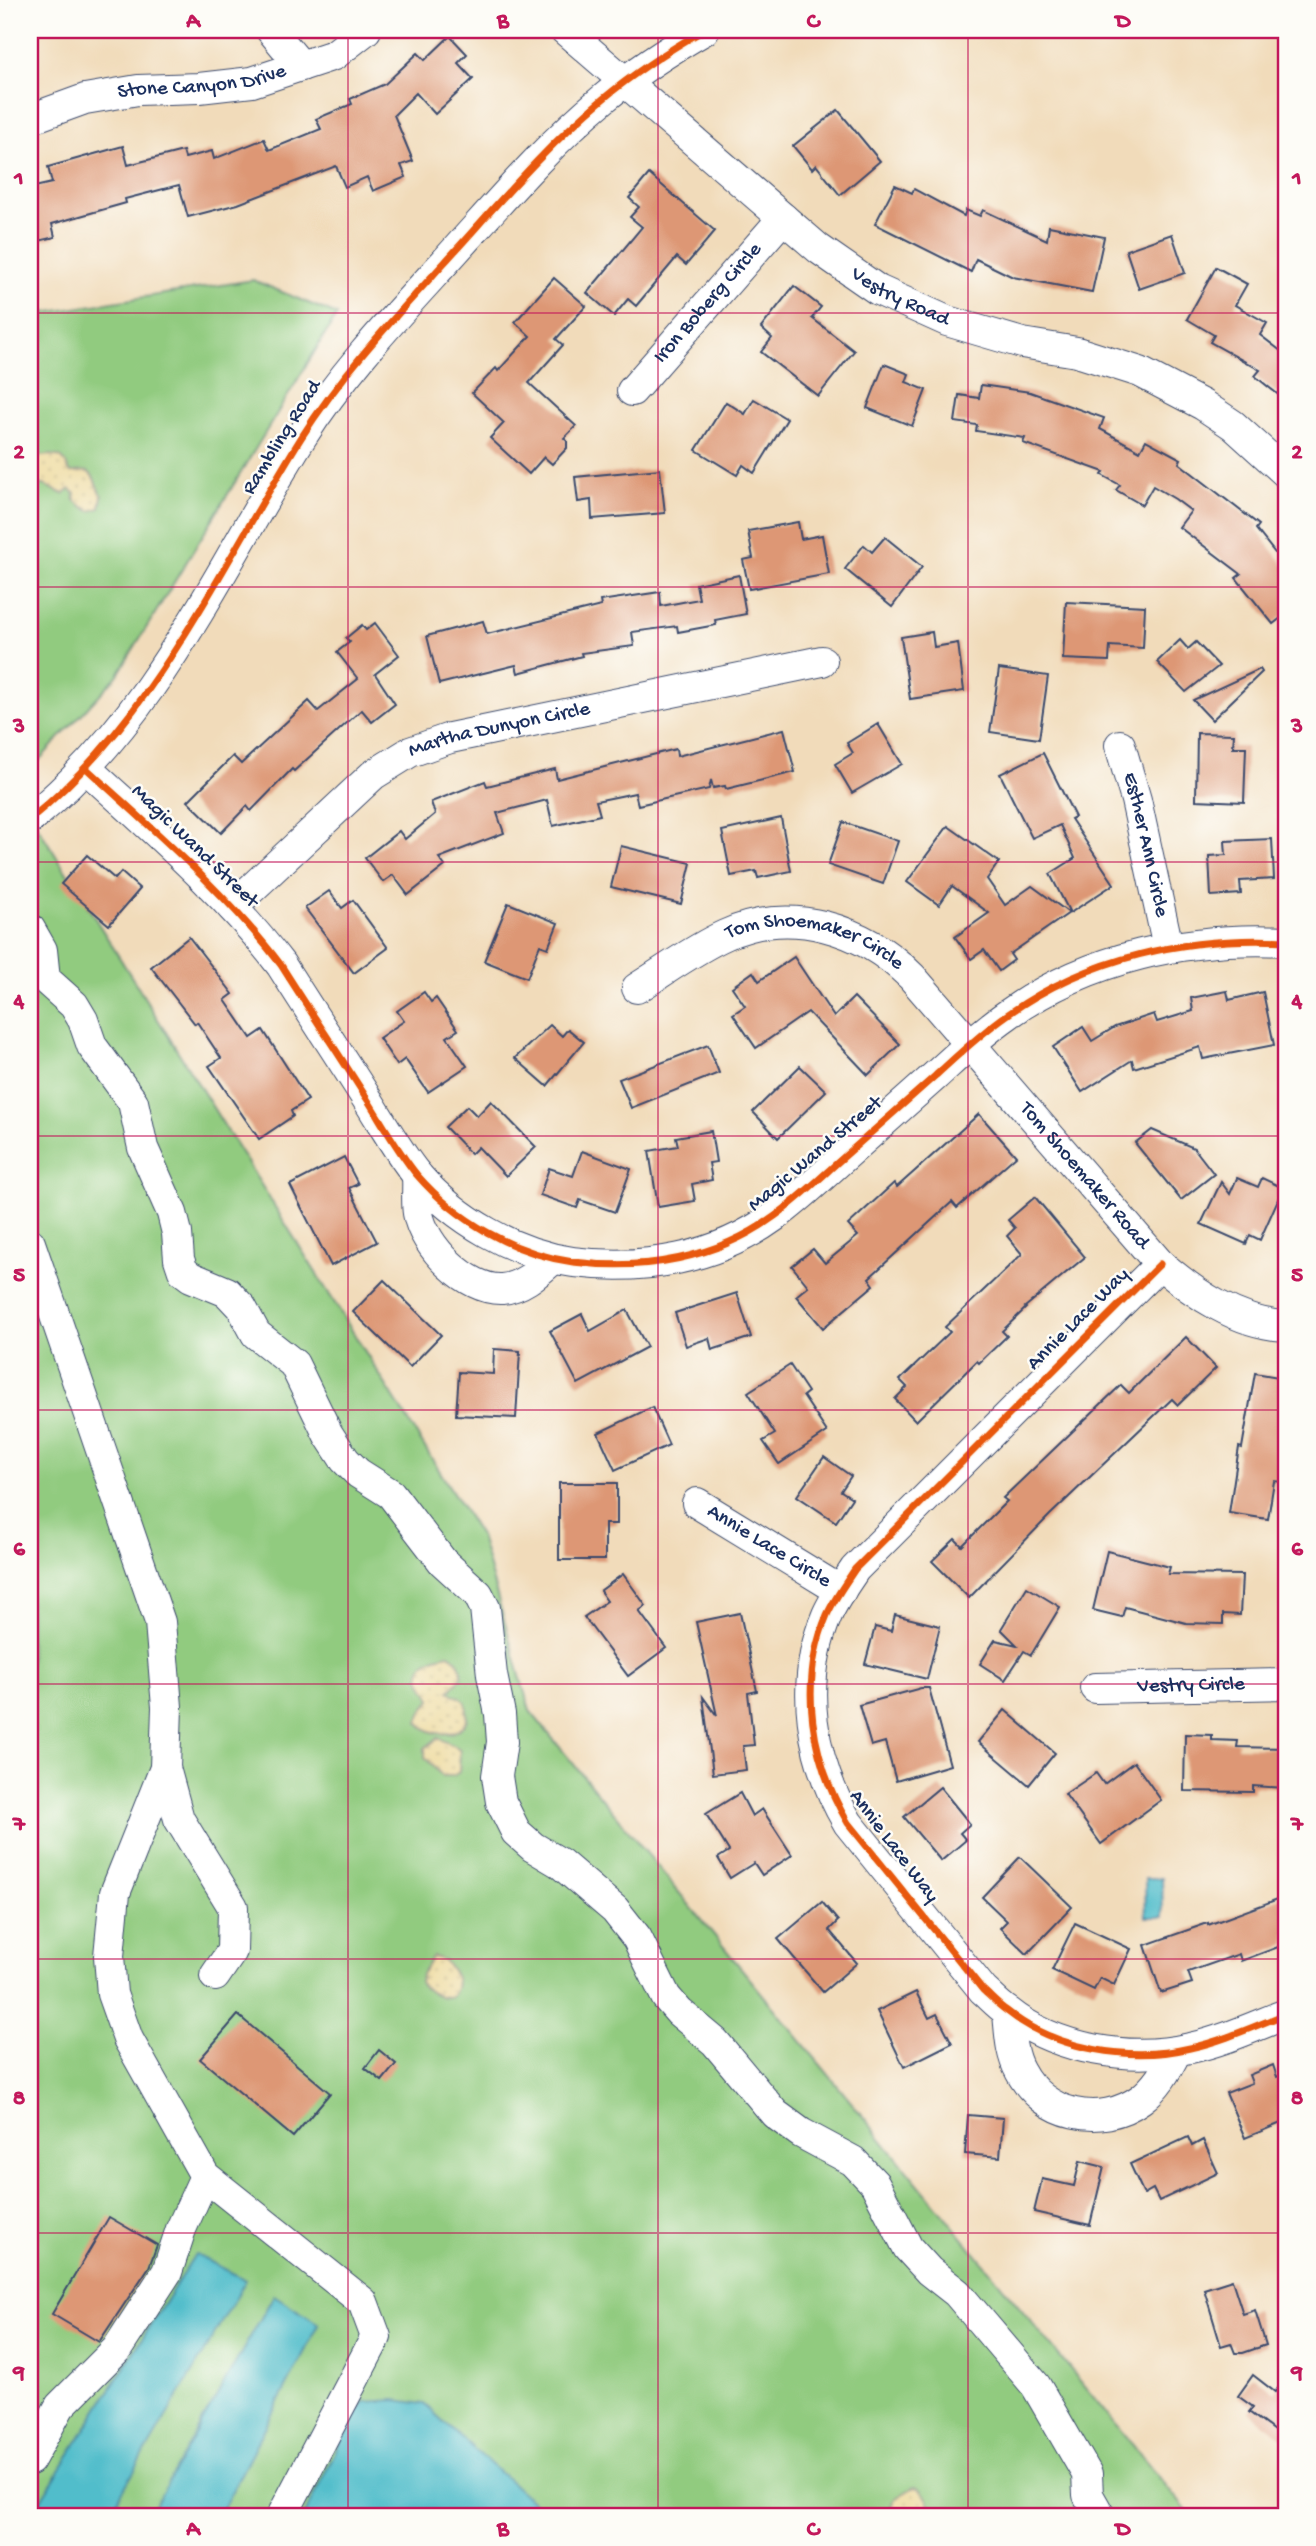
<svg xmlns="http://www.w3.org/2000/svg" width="1316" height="2546" font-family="'Gochi Hand',sans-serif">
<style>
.grass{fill:#91cb7f;stroke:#567d6e;stroke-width:2}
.sand{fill:url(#sand-dots);stroke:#84847e;stroke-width:2}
.water{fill:#51bdcb;stroke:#367694;stroke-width:2}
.building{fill:#dd9774}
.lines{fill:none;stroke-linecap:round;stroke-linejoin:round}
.minor-casing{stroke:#3b496c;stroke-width:32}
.minor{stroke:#fff;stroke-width:30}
.cycleway-casing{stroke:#fdfcf7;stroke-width:11}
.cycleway{stroke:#e8590c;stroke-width:7}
.grid{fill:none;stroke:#c2185b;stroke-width:2;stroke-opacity:0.55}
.labels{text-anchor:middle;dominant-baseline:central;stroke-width:5;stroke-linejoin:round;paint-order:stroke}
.street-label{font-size:21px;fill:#1b2f5e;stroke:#fdfcf7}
.neatline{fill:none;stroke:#c2185b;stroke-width:2.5}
.grid-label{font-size:23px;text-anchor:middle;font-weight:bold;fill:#c2185b}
</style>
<defs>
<pattern id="sand-dots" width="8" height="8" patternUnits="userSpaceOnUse" patternTransform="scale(1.75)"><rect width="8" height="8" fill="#eeda9e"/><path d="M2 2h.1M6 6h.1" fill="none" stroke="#ccbb8a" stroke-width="1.8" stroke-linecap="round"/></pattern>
</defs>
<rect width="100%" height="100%" fill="#fdfcf7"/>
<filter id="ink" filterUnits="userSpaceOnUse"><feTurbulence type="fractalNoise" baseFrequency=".0143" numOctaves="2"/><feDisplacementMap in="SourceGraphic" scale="14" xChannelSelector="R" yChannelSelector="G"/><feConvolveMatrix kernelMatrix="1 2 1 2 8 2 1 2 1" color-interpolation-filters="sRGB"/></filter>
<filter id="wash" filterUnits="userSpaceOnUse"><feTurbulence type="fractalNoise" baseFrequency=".00686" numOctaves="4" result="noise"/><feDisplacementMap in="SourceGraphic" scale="28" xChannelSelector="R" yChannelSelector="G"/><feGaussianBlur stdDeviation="1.57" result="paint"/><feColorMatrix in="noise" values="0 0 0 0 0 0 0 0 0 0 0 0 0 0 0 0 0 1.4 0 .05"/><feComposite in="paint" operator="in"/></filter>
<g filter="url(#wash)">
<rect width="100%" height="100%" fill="#f1dbba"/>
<g class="grass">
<polygon points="253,280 337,315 117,676 30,770 30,315"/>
<polygon points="30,814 480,1536 530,1711 1191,2516 30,2516"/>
</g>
<g class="sand">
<path d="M 50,455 C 65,456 64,460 70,472 C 75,473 82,470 88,472 C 96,475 96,489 102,496 L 100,508 L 90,511 L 79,504 L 74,499 L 75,493 L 70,489 L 63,494 L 44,485 L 30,484 L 30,457 Z"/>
<path d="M 449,1654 L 457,1660 L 462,1670 L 461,1678 L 449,1691 C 463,1701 468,1697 467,1719 C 458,1739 431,1737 418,1722 L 422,1711 L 431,1700 C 429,1693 423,1687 421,1680 C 415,1662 436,1656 449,1654 Z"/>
<polygon points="438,1738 455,1746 460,1751 459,1772 453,1776 442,1776 425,1757 425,1748"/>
<path d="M 433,1957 L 444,1960 C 453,1971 463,1982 452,1996 C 440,2000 427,1992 420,1982 L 421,1974 Z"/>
<path d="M 914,2487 L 919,2488 C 931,2498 928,2508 937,2516 L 895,2516 L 891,2512 C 891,2496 902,2495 914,2487 Z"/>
</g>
<g class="water">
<polygon points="1145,1878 1162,1878 1163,1917 1146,1917"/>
<polygon points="195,2254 246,2280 108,2516 31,2516"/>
<polygon points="274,2295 319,2324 219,2516 149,2516"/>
<polygon points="395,2400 424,2404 548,2516 304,2516 341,2440 364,2402"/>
</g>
<g id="blocks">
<g class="building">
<polygon points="450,36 467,54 458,63 473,79 435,114 416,93 394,115 413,161 401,165 406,177 373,191 367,177 345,187 336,166 238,204 188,217 179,185 125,199 126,203 52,224 55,237 30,243 30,188 52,183 48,167 123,146 128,165 183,151 185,158 212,151 214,159 264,139 269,150 321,129 316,119 352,104 350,99 385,84 418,53 425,60"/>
<polygon points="838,110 880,161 840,195 816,165 812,169 793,146"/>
<polygon points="649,174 715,231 686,265 677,257 636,306 628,299 614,316 587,293 642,227 630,217 639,207 629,198"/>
<polygon points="895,185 912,193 914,189 964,216 966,210 980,216 983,210 1047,240 1049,226 1104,237 1092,292 1013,277 976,259 971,272 875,224"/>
<polygon points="1172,234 1185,273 1139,289 1126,250"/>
<polygon points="1216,267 1247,284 1235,305 1267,323 1260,335 1286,355 1286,401 1255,376 1260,370 1210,342 1214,335 1187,319"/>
<polygon points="554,278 586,306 556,339 563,345 529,383 576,426 564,438 567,441 567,448 552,464 544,457 529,474 490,438 504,423 472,393 496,368 498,371 530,336 515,322"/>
<polygon points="794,286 821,307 812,318 854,351 818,396 761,352 772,338 761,328"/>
<polygon points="884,364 909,374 906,382 926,390 912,426 867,408"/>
<polygon points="981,385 1030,392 1104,418 1100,429 1140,451 1146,440 1181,459 1179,463 1259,525 1256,529 1286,567 1286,614 1273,624 1236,578 1241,574 1179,527 1191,511 1175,499 1153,486 1142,505 1116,490 1120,485 1102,475 1104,472 1023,443 1025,438 976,431 977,425 955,422 959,395 979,398"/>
<polygon points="754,399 787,419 754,473 743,465 737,475 696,450 726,402 745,414"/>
<polygon points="660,469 665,513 592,519 591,500 578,502 575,477"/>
<polygon points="798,522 801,539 822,535 829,574 749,589 743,560 753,558 748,531"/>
<polygon points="885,537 922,567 892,607 845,569 864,545 872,552"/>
<polygon points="739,575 746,614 715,620 716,625 678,632 677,626 632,632 634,646 581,653 582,656 518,673 516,665 439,684 427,636 483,621 487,634 601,606 600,601 660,592 661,606 699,599 696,584"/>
<polygon points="1066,602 1145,606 1143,648 1110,646 1109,661 1063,659"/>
<polygon points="375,623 399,655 375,674 395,704 372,722 362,710 360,711 294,771 292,769 251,811 247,806 221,833 188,801 233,756 241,764 309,701 318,711 358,679 337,652 350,642 346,638 362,625 366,630"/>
<polygon points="932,632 934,647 958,643 964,691 910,699 901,637"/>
<polygon points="1180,640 1188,649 1196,642 1219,666 1186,692 1157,662"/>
<polygon points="999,669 1048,676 1039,739 990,732"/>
<polygon points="1260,669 1262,672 1212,720 1193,700"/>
<polygon points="878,724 902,764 852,793 835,764 853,753 847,743"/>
<polygon points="784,729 795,772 726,789 725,786 713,788 711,780 709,789 638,805 635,793 596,801 600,815 553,826 547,800 497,813 504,833 439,858 445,866 408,895 393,875 383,882 365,858 399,831 405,839 435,814 431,802 485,781 487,786 555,769 557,779 676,749 677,756"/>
<polygon points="1197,733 1234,734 1233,747 1246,747 1244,802 1196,800"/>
<polygon points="1043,753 1075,817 1071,819 1114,884 1070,913 1050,874 1075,858 1060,825 1032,838 1000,774"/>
<polygon points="781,818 791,871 758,878 756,871 731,876 722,831"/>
<polygon points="843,822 898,841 883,884 828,865"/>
<polygon points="948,826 999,862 987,879 1005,905 1032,886 1069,913 1010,954 1014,960 999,971 984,950 971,959 955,937 989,913 952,886 939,905 907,882"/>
<polygon points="1272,839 1274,879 1240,881 1241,894 1211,896 1209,856 1226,855 1225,841"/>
<polygon points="621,846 691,863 681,904 611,887"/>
<polygon points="87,855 115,879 121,872 140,889 109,925 61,884"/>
<polygon points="329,891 342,908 353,900 388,948 354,973 305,908"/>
<polygon points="508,903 558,923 548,948 540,945 527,978 484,961"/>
<polygon points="189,937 233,994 225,1000 251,1038 263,1030 308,1100 291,1111 293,1116 259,1139 209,1066 221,1058 197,1022 195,1024 151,967"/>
<polygon points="794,957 834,1017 854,997 900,1044 868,1075 808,1012 756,1048 733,1014 745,1006 732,987 753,972 759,981"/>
<polygon points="1227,991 1229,1000 1263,992 1274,1045 1203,1059 1200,1047 1134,1068 1132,1060 1082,1092 1053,1047 1083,1027 1092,1041 1115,1027 1154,1014 1157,1022 1193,1011 1191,998"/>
<polygon points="424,992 431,1002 436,998 458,1030 447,1037 467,1066 428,1092 405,1059 397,1065 379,1038 404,1021 397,1011"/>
<polygon points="550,1025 562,1036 568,1029 584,1042 547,1086 515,1058"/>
<polygon points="708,1045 719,1073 631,1108 619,1079"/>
<polygon points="800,1066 826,1091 778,1138 753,1112"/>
<polygon points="491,1101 536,1147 506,1176 478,1147 471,1154 445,1127 467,1106 477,1116"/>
<polygon points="979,1114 1016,1156 957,1208 952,1202 869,1278 874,1285 823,1328 796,1296 808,1286 792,1266 813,1249 825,1263 858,1236 848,1225 894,1183 897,1187"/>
<polygon points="1152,1130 1194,1148 1214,1174 1181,1200 1135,1143"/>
<polygon points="711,1131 716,1162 709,1163 712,1180 692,1184 695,1201 658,1207 649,1151 678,1146 676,1137"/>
<polygon points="582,1151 631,1169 615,1212 580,1200 577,1208 540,1195 549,1168 573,1176"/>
<polygon points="344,1157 358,1184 349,1188 377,1242 331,1266 290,1185"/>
<polygon points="1237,1178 1258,1187 1262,1178 1283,1188 1260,1240 1250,1235 1246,1244 1201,1224 1221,1182 1230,1194"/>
<polygon points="1035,1197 1085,1257 1025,1307 1026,1308 1002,1331 1007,1336 979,1363 977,1361 916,1421 895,1399 907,1387 900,1380 950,1332 945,1327 1022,1254 1007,1236 1015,1228 1008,1220"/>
<polygon points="384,1280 441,1335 410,1367 353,1312"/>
<polygon points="737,1293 751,1337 712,1350 709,1338 686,1346 675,1313"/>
<polygon points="627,1310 647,1347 578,1384 550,1331 582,1314 590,1331"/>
<polygon points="1186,1337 1216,1368 1178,1405 1172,1399 1050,1515 969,1598 932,1561 955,1539 962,1546 1007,1501 1003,1498 1121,1385 1129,1393"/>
<polygon points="494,1349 520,1351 516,1418 456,1415 459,1372 493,1374"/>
<polygon points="790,1365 808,1392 803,1396 827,1432 779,1464 763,1441 775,1434 748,1392"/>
<polygon points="1255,1373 1279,1377 1278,1383 1286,1384 1286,1452 1282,1482 1274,1481 1268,1519 1229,1513 1239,1447 1242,1448"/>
<polygon points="652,1407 669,1445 615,1470 598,1433"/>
<polygon points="824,1457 851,1476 841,1491 852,1498 836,1522 797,1496"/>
<polygon points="559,1483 617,1483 617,1524 605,1524 605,1560 559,1560"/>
<polygon points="1107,1551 1170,1567 1168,1574 1242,1575 1240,1615 1223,1614 1223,1624 1186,1623 1125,1607 1122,1617 1093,1610"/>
<polygon points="623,1574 646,1606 639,1611 666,1648 628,1676 584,1617 607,1601 600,1591"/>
<polygon points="1027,1587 1060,1607 1031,1655 1024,1651 1005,1680 980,1664 995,1640 1017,1645 1001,1629"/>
<polygon points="740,1613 757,1691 748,1693 754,1745 743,1746 746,1770 713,1774 703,1697 717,1716 696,1622"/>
<polygon points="895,1615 940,1626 927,1679 865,1664 875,1627 891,1631"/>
<polygon points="921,1688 929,1688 950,1765 896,1781 885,1742 871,1746 859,1705"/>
<polygon points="1005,1710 1055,1753 1029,1785 978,1742"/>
<polygon points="1185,1734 1212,1735 1212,1740 1238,1741 1237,1747 1286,1748 1286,1788 1253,1786 1253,1792 1184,1791"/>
<polygon points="1134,1762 1161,1800 1101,1844 1065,1794 1096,1773 1104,1784"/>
<polygon points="940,1787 970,1824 960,1833 966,1840 941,1861 904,1817"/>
<polygon points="740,1793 752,1816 762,1809 792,1855 762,1875 754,1863 730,1878 718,1858 729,1851 706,1814"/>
<polygon points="1020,1857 1072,1907 1027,1954 1000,1928 1007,1921 982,1897"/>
<polygon points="1286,1896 1286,1944 1241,1961 1239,1954 1188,1972 1192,1983 1161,1993 1145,1945 1208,1923 1208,1925"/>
<polygon points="822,1902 838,1921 829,1930 857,1963 823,1992 778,1939"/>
<polygon points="1075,1923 1131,1949 1114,1985 1100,1978 1094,1990 1052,1970"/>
<polygon points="916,1992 929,2018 937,2014 952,2043 904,2067 877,2011"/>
<polygon points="238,2015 330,2093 293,2137 200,2059"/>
<polygon points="379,2050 396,2064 382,2081 365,2068"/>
<polygon points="1273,2065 1277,2077 1286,2073 1286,2121 1245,2138 1226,2093 1252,2083 1249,2075"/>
<polygon points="968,2115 1003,2118 1000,2157 965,2154"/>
<polygon points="1188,2137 1192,2146 1203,2140 1218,2173 1159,2201 1153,2189 1144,2194 1130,2164"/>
<polygon points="1080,2161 1104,2167 1090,2225 1034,2212 1042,2179 1074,2186"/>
<polygon points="109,2217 157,2245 149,2267 99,2342 52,2314"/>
<polygon points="1232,2280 1243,2314 1255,2310 1266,2345 1243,2353 1235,2353 1231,2343 1221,2346 1204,2289"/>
<polygon points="1253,2375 1275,2392 1286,2378 1286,2440 1249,2412 1253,2407 1238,2396"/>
</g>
</g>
</g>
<g filter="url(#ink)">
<use href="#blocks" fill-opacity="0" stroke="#3b496c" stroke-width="2"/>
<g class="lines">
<g class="minor-casing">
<g id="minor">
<polyline points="271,30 301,66"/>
<path id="s1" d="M 565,30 L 819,249 L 878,290 L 947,321 L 1022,343 L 1077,352 L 1140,372 L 1203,405 L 1233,425 L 1286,473"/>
<path id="s2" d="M 30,119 L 85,99 L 138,90 L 199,88 L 252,82 L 334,55 L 366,30"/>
<path id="s3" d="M 632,391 L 783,218"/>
<path id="s4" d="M 1120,745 L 1136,800 L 1168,947"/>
<path d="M 86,768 C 153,830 225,891 281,965 C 310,1011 340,1056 369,1102 C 384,1126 399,1153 417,1175 C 456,1220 514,1254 573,1262 C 644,1271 716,1259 775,1216 C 797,1200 817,1181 837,1163 C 870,1134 902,1105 935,1076 C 958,1055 981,1033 1007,1015 C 1088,957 1188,936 1286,941"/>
<path d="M 30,819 C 154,719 218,571 301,438 C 342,373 394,318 445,262 C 496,206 545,147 603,99 C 634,73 669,50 704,30"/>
<path id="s5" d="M 232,907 L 373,775 L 410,752 L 450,738 L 822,661"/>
<polyline points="30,929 42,950 45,979 74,1005 83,1020 92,1046 133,1102 143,1148 172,1213 177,1233 179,1259 183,1271 191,1277 227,1292 242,1308 256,1334 294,1364 328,1434 345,1460 358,1473 391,1494 443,1562 478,1594 485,1608 492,1675 500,1714 502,1742 497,1776 501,1802 516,1832 533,1847 560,1863 615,1910 637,1938 666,1997 679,2012 715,2042 775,2114 801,2133 853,2161 875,2184 908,2248 929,2271 957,2293 1036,2386 1087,2474 1088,2495 1100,2516"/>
<path id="s6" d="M 637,988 C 666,970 694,949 725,935 C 791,905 863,928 912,977 L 1160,1264 C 1195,1294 1238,1324 1286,1326"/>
<path d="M 417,1175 C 418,1187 416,1201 418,1213 C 423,1246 468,1291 502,1289 C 523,1287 538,1272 553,1259"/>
<polyline points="30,1243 160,1622 167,1707 165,1768 115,1893 109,1956 112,1994 128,2039 205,2176 363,2302 376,2337 282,2516"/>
<path d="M 1160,1264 L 855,1569 C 845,1584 834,1599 827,1615 C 798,1684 811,1760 848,1823 L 983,1990 C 991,1997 998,2005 1007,2011 C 1055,2050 1131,2062 1190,2048 C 1223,2041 1255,2026 1286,2014"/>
<path id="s7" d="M 697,1503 L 841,1591"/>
<path id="s8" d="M 1095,1688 L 1286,1684"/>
<polyline points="165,1768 179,1819 233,1907 232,1951 215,1976"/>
<path d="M 1008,2013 C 1010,2033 1010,2053 1020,2071 C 1043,2115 1100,2129 1141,2099 C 1157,2087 1167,2070 1176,2052"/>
<polyline points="30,2460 60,2406 117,2349 167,2272 181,2229 205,2176"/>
</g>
</g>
<use href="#minor" class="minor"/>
<g class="cycleway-casing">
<g id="cycleway">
<path d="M 86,768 C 153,830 225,891 281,965 C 310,1011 340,1056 369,1102 C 384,1126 399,1153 417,1175 C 456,1220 514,1254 573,1262 C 644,1271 716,1259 775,1216 C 797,1200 817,1181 837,1163 C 870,1134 902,1105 935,1076 C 958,1055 981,1033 1007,1015 C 1088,957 1188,936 1286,941"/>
<path d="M 30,819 C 154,719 218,571 301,438 C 342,373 394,318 445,262 C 496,206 545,147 603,99 C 634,73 669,50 704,30"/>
<path d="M 1160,1264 L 855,1569 C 845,1584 834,1599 827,1615 C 798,1684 811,1760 848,1823 L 983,1990 C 991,1997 998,2005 1007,2011 C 1055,2050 1131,2062 1190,2048 C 1223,2041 1255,2026 1286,2014"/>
</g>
</g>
<use href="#cycleway" class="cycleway"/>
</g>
</g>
<path class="grid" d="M 348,30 L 348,2516M 658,30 L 658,2516M 968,30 L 968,2516M 30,313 L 1286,313M 30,587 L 1286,587M 30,862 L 1286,862M 30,1136 L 1286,1136M 30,1410 L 1286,1410M 30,1684 L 1286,1684M 30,1959 L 1286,1959M 30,2233 L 1286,2233"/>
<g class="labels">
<g class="street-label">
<text stroke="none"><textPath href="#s2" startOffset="177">Stone Canyon Drive</textPath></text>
<text stroke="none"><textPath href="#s1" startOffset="430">Vestry Road</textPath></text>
<text stroke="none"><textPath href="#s3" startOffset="116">Iron Boberg Circle</textPath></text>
<text transform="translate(283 438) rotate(-58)">Rambling Road</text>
<text stroke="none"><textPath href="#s5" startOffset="329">Martha Dunyon Circle</textPath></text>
<text stroke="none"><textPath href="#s4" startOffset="103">Esther Ann Circle</textPath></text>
<text transform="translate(194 847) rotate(44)">Magic Wand Street</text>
<text stroke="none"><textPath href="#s6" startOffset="198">Tom Shoemaker Circle</textPath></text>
<text transform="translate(816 1155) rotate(-40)">Magic Wand Street</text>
<text stroke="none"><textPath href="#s6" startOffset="570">Tom Shoemaker Road</textPath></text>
<text transform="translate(1079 1320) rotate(-45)">Annie Lace Way</text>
<text stroke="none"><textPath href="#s7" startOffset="84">Annie Lace Circle</textPath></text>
<text stroke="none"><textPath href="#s8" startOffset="96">Vestry Circle</textPath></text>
<text transform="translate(893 1847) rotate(53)">Annie Lace Way</text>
</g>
</g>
<rect width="1316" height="2546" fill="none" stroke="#fdfcf7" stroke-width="77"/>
<rect x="38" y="38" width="1240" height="2470" class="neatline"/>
<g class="grid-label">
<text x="193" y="27">A</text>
<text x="503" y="27">B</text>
<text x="813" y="27">C</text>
<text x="1123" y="27">D</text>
<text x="19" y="184">1</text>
<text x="1297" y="184">1</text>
<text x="19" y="458">2</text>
<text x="1297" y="458">2</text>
<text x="19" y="732">3</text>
<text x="1297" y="732">3</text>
<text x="19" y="1007">4</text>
<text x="1297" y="1007">4</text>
<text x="19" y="1281">5</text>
<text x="1297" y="1281">5</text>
<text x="19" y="1555">6</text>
<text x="1297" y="1555">6</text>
<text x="19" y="1830">7</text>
<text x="1297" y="1830">7</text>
<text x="19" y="2104">8</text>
<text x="1297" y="2104">8</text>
<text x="19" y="2378">9</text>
<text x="1297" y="2378">9</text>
<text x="193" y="2535">A</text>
<text x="503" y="2535">B</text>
<text x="813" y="2535">C</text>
<text x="1123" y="2535">D</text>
</g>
</svg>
